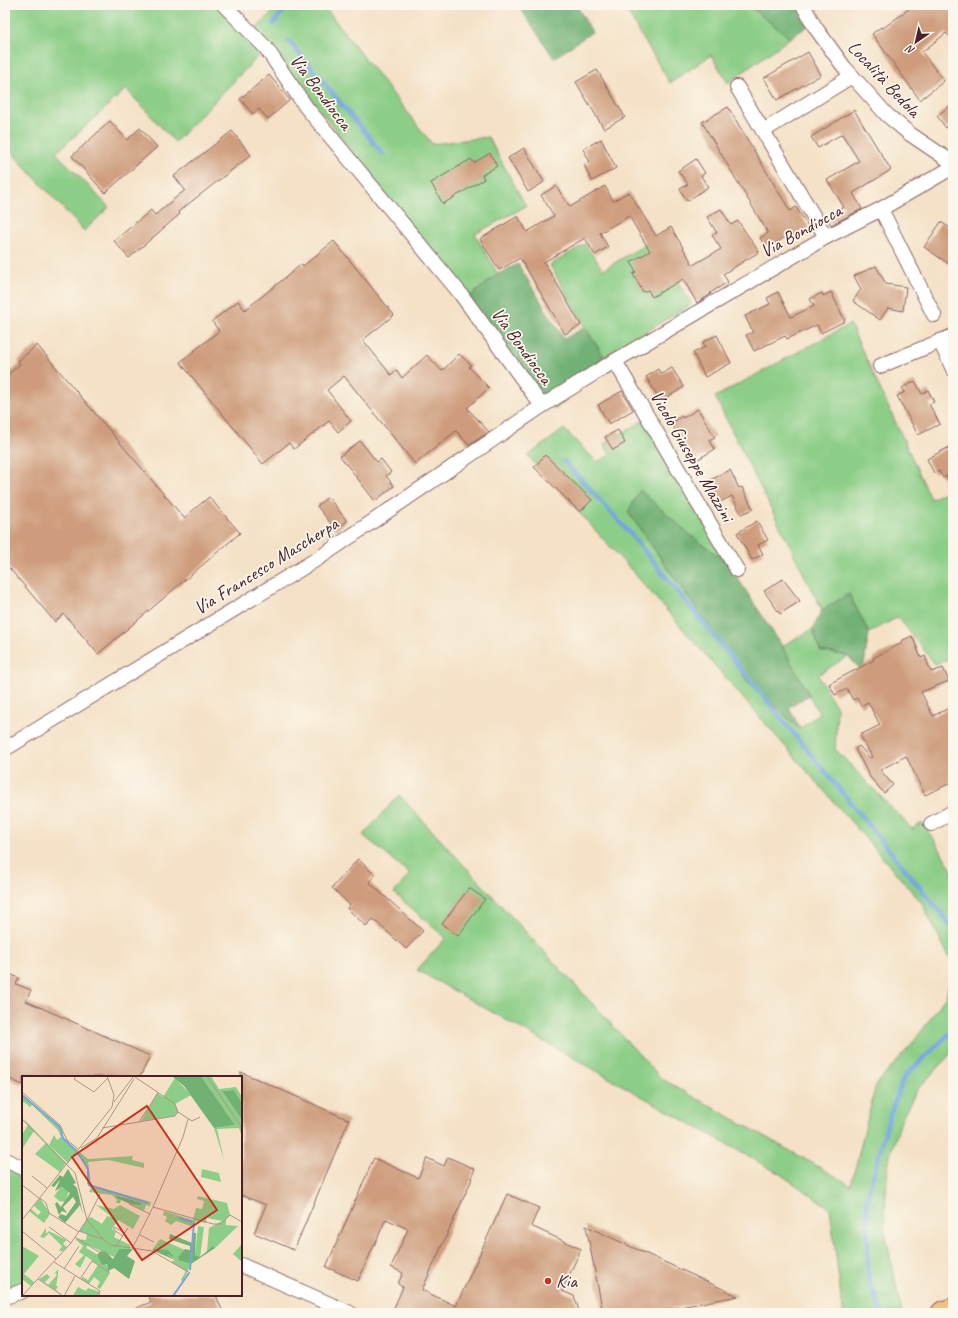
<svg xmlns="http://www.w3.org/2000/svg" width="958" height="1318" font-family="Caveat,sans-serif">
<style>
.green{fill:#8cce87;stroke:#6b7659}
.forest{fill:#71b174;stroke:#5e6850}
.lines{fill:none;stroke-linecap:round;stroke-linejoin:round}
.stream{stroke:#76a6e0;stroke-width:4.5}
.building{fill:#ce9c7c}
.street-casing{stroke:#866361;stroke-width:16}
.primary-casing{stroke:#866361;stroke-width:24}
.street{stroke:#fff;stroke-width:14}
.primary{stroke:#f5bf86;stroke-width:22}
.poi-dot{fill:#c8321e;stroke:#fbf7ec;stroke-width:1.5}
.labels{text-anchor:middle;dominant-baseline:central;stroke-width:3.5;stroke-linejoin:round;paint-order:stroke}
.street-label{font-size:19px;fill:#4a1f2b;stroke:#fbf7ec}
.poi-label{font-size:19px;fill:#4a1f2b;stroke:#fbf7ec;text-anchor:start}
.inset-river{fill:none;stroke:#76a6e0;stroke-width:2}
.inset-road{fill:none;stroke:#b09388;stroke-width:1}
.view{fill:#c8321e;fill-opacity:0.15;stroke:#c8321e;stroke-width:2}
.inset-edge{fill:none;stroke:#4a1f2b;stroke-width:2}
</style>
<rect width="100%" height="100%" fill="#fbf7ec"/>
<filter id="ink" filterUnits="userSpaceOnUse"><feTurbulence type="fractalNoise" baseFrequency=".025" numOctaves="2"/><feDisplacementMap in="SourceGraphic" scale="8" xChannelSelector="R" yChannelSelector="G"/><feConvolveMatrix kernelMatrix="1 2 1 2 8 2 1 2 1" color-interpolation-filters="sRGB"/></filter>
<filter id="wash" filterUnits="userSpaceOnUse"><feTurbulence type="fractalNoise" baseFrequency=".012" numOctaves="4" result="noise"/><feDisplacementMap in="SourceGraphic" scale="16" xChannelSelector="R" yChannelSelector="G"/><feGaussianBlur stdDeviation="0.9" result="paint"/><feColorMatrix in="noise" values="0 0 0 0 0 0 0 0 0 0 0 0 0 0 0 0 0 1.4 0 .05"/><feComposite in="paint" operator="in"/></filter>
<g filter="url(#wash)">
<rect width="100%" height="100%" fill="#f4e1c6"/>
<g class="green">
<polygon points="5,5 228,5 255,30 279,5 323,5 432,144 488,137 526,206 475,234 498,274 467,299 269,45 175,142 126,89 56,153 109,207 84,231 5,145"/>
<polygon points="623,5 748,5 790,38 728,83 711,55 670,83"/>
<polygon points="651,241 692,304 604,357 585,327 550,265 585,244 603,270"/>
<polygon points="850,324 931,499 953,488 953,657 935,664 898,617 869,633 849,594 822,610 715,397"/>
<polygon points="644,420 727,562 689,534 628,512 748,682 800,729 819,713 782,646 813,629 820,651 848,656 818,675 837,708 835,749 912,829 922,823 935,841 953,872 953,1051 917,1090 902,1118 888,1162 884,1227 902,1313 843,1313 830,1208 780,1174 417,970 446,938 394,893 410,874 363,835 399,795 662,1079 851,1185 876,1085 911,1045 929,1021 946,996 953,965 922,903 634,573 528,456 564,429 597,462 610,455 604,444"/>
<polygon points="5,1165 23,1174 23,1286 5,1294"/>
</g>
<g class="forest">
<polygon points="518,5 576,5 592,32 554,58"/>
<polygon points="748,5 795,5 808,26 790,38"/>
<polygon points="518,264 564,339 585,327 604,357 556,409 532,392 467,299 498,274"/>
<polygon points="640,490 689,534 727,562 782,646 809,695 789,707 800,729 748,682 628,512"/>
<polygon points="849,594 869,633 864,664 867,676 848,656 820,651 813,629 822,610"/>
</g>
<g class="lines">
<g class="stream">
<polyline points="273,24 288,5"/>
<polyline points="289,41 383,154"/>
<polyline points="564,461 628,531 953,928"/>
<polyline points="882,1313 868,1277 867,1199 889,1117 904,1077 951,1032 953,1027"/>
</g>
</g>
<g id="blocks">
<g class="building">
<polygon points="914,5 953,5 953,40 946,33 922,52 944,81 920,100 872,34 881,27 882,29"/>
<polygon points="808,52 821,75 777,100 764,78"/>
<polygon points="597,70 625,117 604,129 576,82"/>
<polygon points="269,75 290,100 268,119 259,109 253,114 240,99"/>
<polygon points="953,103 953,122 946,128 937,116"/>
<polygon points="728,107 790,211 796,207 810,229 795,238 791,233 767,249 760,238 768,233 702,122"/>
<polygon points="854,110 891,170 853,193 862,209 831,225 827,218 844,207 827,180 859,161 842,134 818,148 811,137"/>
<polygon points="110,121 127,140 140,128 157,147 105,193 72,156"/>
<polygon points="232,131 251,155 178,212 180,214 129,258 114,241 151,210 155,215 185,190 174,176"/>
<polygon points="601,139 616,168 592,181 584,165 590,162 583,149"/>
<polygon points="524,148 544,182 528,192 508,158"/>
<polygon points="490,153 497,166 482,175 484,179 443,204 431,183 471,159 474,163"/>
<polygon points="696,159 705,173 701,176 708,187 687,201 680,189 688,184 678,171"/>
<polygon points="556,186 570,207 605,186 613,201 629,192 656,236 671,227 693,265 721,249 712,235 717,233 707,217 721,209 731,225 738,221 759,252 723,274 728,282 710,293 711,294 697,303 683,279 652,297 648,290 643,292 633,274 636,272 631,262 650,251 629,216 600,233 608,247 595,255 585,238 544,262 581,325 565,334 520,258 499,270 480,239 518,216 527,232 554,216 541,195"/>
<polygon points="941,222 953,230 953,267 924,247"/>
<polygon points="334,241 394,315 363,340 391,375 396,370 402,378 427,355 442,371 459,354 471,365 469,367 489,388 467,408 489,432 469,445 456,431 415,464 344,376 327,390 351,421 338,432 329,421 294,449 289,443 263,464 180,362 219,331 212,321 233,305 238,301 245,310 302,264 303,266"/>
<polygon points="876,266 886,284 906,287 903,311 888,308 880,320 853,301 861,289 854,276"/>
<polygon points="778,292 791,317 814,306 810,299 822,293 823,296 831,292 845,321 821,333 817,325 787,339 785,336 754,351 746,335 753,332 745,316 770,304 767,298"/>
<polygon points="717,335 731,363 705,377 693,353 705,347 703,342"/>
<polygon points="37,345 184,518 209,497 240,533 98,654 64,614 55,622 5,563 5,377 20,364 18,361"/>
<polygon points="672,368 684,387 661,401 646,377 658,369 661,374"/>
<polygon points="915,381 922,394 928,390 934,402 929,404 940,424 918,435 897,396 905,392 902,388"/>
<polygon points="622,391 633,410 609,424 598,405"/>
<polygon points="698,409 715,437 709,440 715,449 695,461 671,423 682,416 683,418"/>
<polygon points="618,430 625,443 613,450 605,437"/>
<polygon points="360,441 377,462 381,459 391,472 386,476 394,486 375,501 340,456"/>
<polygon points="953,445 953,473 943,478 939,471 934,473 927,459"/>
<polygon points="545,455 592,500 580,512 534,467"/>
<polygon points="730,470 739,488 742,487 753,509 741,514 732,496 716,504 705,483"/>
<polygon points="328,497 347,521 336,530 317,506"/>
<polygon points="757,521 768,540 758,545 763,554 752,560 737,533"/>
<polygon points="783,579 800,601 780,614 764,591"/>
<polygon points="912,636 921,658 925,656 931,672 943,668 949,681 921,692 933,716 953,706 953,782 925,795 906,756 880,770 893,785 884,793 870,777 855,749 859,746 870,758 872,757 860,735 880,725 868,702 861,706 857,698 853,700 847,689 835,695 829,684 874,660 873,658 902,643 901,641"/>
<polygon points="358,859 375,875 369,882 423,931 406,949 373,919 366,926 347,908 350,905 332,888"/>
<polygon points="469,888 485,899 458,936 442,924"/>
<polygon points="5,972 19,978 16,984 31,990 26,1001 150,1056 140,1077 23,1077 23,1085 5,1077"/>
<polygon points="241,1072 349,1120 294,1250 254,1233 266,1205 241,1195"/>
<polygon points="448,1157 475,1169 471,1178 472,1179 422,1290 456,1306 507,1194 539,1208 531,1226 581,1249 562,1291 574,1296 580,1313 400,1313 393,1310 403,1287 398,1284 403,1273 391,1267 408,1229 386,1219 358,1281 326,1267 374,1158 418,1178 427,1158 444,1166"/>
<polygon points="586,1226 738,1296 649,1313 603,1313"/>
<polygon points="148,1295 216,1295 222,1310 215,1313 125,1313 151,1302"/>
</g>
</g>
</g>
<g filter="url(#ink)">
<use href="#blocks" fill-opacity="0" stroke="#866361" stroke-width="1"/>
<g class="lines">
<g class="street-casing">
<g id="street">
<polyline points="224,5 266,48 306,107 460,293 542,406 601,369 826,237 881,209 953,167"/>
<polyline points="803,5 815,27 844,67 887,115 910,134 953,163"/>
<polyline points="737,87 826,237"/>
<polyline points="763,131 852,76"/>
<polyline points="881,209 934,315"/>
<polyline points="940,341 953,369"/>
<polyline points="615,361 737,570"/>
<polyline points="880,366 953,336"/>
<polyline points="5,749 322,556 542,406"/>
<polyline points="931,824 953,812"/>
<polyline points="5,1160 23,1168"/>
<polyline points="241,1265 350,1313"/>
<polyline points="5,1297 23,1291"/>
</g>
</g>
<g class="primary-casing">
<polyline id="primary" points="942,1313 953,1309"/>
</g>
<use href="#street" class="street"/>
<use href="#primary" class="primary"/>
</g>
</g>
<circle class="poi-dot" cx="548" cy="1281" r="4"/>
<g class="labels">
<g class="street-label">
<text transform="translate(884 79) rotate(47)">Località Bedola</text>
<text transform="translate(321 92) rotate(53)">Via Bondiocca</text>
<text transform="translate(801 231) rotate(-29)">Via Bondiocca</text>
<text transform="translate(522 346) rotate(54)">Via Bondiocca</text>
<text transform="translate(692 456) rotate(60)">Vicolo Giuseppe Mazzini</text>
<text transform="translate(266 566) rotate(-32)">Via Francesco Mascherpa</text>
</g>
<g class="poi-label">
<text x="556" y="1281">Kia</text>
</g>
</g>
<g transform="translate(22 1076)">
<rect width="220" height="220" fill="#f4e1c6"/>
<path d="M 179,0 L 189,0 L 197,13 L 214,11 L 220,21 L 220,27 L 212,14 L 200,15 L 220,44 L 220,61 L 217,52 L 195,53 L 202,84 L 192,52 L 213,49 ZM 153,2 L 169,19 L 153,28 L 156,36 L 153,40 L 119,45 L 135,17 L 141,21 ZM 0,19 L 37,51 L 41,62 L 66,83 L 111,80 L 110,84 L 122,87 L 122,92 L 86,84 L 66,86 L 69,109 L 129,126 L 128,130 L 124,129 L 122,135 L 108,128 L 113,128 L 100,120 L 94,119 L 99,124 L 98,127 L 94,127 L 95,124 L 90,119 L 67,116 L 69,112 L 65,108 L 65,94 L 61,84 L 54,78 L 46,87 L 27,69 L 32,59 L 35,64 L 39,61 L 36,54 L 10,29 L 8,31 L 2,26 L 0,27 ZM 0,41 L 44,87 L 38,96 L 13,78 L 24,67 L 12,55 L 0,73 L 0,59 L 6,49 ZM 180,93 L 197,97 L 199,106 L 179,101 ZM 39,111 L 47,115 L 43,126 L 37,125 L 32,120 ZM 176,120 L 205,127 L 208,139 L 204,143 L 204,149 L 216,150 L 193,172 L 185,175 L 187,152 L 200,145 L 185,142 L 184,147 L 173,145 L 172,151 L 154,145 L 149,149 L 143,145 L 145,141 L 141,139 L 142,135 L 171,144 L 174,132 L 180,133 L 182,125 L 175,123 ZM 18,122 L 28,138 L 22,147 L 7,135 L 9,133 L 16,139 L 19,136 L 12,130 ZM 74,129 L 92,133 L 98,129 L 118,140 L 111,153 L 96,144 L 90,153 L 94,156 L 92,161 L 108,169 L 108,173 L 97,173 L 92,181 L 66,169 L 64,172 L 78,180 L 80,189 L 84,188 L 88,197 L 78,213 L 75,211 L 78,206 L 72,201 L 67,208 L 59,203 L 61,201 L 66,204 L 76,189 L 64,180 L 58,192 L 53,188 L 62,179 L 57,176 L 61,170 L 53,163 L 64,164 L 65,158 L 57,155 L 65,143 L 69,141 L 80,148 L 85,140 L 90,141 ZM 176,150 L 182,151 L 178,182 L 173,179 ZM 24,152 L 24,158 L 27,155 L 44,164 L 41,168 L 45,171 L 41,175 L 37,175 L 40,170 L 27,157 L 22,162 L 18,161 ZM 138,163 L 163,174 L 156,181 L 169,188 L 161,205 L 159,204 L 164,195 L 149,186 L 153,184 L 143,176 L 152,179 L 131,173 ZM 219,169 L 220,170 L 220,186 L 211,178 ZM 0,170 L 17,180 L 2,198 L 12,206 L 9,210 L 0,203 ZM 36,193 L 36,199 L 34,210 L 36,210 L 34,214 L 40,219 L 17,203 L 25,198 L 28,201 L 23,206 L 26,209 L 35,199 L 33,197 ZM 56,211 L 64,215 L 66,212 L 78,216 L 76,220 L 51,220 Z" fill="#8cce87"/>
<path d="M 150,0 L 179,0 L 213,49 L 192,52 L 162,10 ZM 212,14 L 220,27 L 220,44 L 200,15 ZM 46,93 L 54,107 L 51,108 L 55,112 L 61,138 L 58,129 L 43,147 L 36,141 L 39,138 L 44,140 L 54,126 L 51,121 L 41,131 L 45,137 L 40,135 L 37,139 L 33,128 L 35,126 L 39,131 L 48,117 L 40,111 L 33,115 L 38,104 L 32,111 L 29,110 L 38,99 L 41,101 ZM 94,119 L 119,127 L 119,129 L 108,128 L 95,122 ZM 172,157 L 174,157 L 173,179 L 178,181 L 191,170 L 193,172 L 169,188 L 157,184 L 156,181 L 163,173 L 168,174 L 168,170 L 147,163 L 148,158 L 170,167 ZM 97,173 L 111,173 L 105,180 L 113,185 L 107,203 L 92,192 L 86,195 L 85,188 L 80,189 L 75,179 L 79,175 L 84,176 L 91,183 ZM 131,173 L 146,174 L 152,181 L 145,178 L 153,184 L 130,174 Z" fill="#71b174"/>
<path class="inset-river" d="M 0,19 L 38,51 L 41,62 L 54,75M 56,77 L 66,93 L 67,109 L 126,127M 157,142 L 170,146M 168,194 L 172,146M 151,220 L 167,197"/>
<path class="inset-road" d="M 54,0 L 52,3 L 72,16 L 86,2M 185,0 L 220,52M 0,16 L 38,49 L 45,64 L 56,73M 92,26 L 111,1M 156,36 L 170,45 L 178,41M 0,43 L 53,97 L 65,144 L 81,163 L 89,169 L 130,175 L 168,197M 117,46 L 136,17M 80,52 L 153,40 L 156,36 L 153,28 L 113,1M 59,72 L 75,62 L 112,3M 10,100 L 25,112M 0,109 L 17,122M 18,122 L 24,127 L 27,137 L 57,156M 107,128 L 128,138M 131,131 L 161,61 L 166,43M 0,144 L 90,31 L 92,19 L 85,0M 27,151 L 49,167M 0,155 L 34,183M 57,155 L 80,163M 118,159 L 132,166M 101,160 L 92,154 L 92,151 L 103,157M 53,161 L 85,181M 94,170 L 106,152M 111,171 L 131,131 L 191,148 L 199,148 L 208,139 L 220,146M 32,186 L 78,215 L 77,220M 42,193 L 57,170M 16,203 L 41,220M 58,203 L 70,185 L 87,196M 0,220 L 49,167 L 65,144 L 78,118M 42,220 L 53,200"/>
<path class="view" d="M 125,30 L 195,134 L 120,184 L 50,81 Z"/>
<rect width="220" height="220" class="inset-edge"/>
</g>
<rect width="958" height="1318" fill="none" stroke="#fbf7ec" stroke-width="20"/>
<g transform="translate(916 42) rotate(214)" stroke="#fbf7ec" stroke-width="3" paint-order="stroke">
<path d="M0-3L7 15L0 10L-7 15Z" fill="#4a1f2b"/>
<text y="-6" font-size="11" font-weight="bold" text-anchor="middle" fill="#4a1f2b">N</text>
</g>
</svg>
